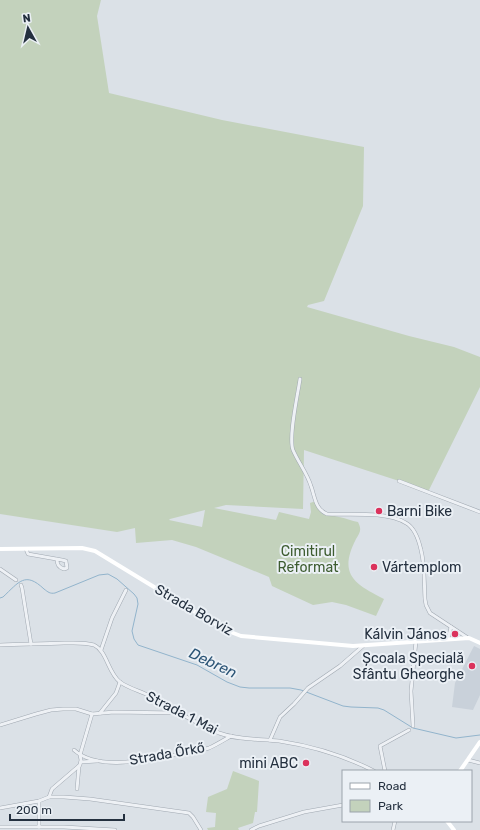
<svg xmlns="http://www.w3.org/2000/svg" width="480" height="830" font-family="Rubik,sans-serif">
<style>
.built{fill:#c9d1da}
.green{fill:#c3d2bc;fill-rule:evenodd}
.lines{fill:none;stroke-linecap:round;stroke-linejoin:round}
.stream{stroke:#92b4cc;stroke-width:1}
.minor-casing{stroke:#a0a8b1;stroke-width:4}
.minor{stroke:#eef1f5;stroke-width:3}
.secondary{stroke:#fff;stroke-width:4}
.poi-dot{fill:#db325c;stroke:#ebf0f5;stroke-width:1.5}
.labels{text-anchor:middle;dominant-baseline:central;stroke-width:4;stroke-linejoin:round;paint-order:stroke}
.poi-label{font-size:14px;fill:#24303f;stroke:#ebf0f5;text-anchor:end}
.park-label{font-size:14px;fill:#3d5c30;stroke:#ebf0f5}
.street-label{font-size:14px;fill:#24303f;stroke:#ebf0f5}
.water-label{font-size:15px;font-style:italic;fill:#2b5476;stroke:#ebf0f5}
</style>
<rect width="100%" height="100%" fill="#dbe1e7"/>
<polygon class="built" points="474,646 480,649 480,695 473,710 452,707 455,683"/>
<g class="green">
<path d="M 0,0 L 101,0 L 97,16 L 109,93 L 222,120 L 364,147 L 363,206 L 324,301 L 308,305 L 307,307 L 409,336 L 454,347 L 480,357 L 480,387 L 428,492 L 399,481 L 304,450 L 303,509 L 226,505 L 214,508 L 276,520 L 279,512 L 309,519 L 311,512 L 310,503 L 316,501 C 322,520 324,513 339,517 C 345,518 352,521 358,522 C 362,530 360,532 356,539 C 338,574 354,584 384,599 L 376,616 L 346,605 L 332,602 L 313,605 L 272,586 L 269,577 L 196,547 L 172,540 L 136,543 L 135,528 L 117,532 L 0,514 ZM 205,510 L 202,527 L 169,520 L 170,519 Z"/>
<polygon points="233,771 259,781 257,812 255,812 253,823 238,828 239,830 208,830 207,828 215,827 216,813 206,812 208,797 227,789"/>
</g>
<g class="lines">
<path class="stream" d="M 0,598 L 3,597 C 19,582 25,571 44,589 C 48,592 50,594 55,593 L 99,575 L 108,574 L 117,579 L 134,594 L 137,598 L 138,604 L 132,631 L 134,639 L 138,645 L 197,665 L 227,682 L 240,687 L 249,688 L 290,688 L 301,690 L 343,706 L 351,707 L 378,708 L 384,710 L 413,728 L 456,738 L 480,735"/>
<g class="minor-casing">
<g id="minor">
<path d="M 300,379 C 298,394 288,437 293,450 C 298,462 307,473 311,486 C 315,497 315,509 327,514 C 350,515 386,511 406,523 C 415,528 419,541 421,550 C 425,565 424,583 425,599 L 426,605 L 430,613 L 468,638"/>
<polyline points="399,481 480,512"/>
<path d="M 26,549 L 28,554 L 62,560 L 66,561 L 67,568 L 64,569 C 58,567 57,564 57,559"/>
<polyline points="0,569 16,580"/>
<polyline points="21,585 22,588 31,644"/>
<polyline points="448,639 451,627"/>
<path d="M 0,645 C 21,644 42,644 64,643 C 73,643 85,642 94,645 C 107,651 108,673 120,682 C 128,688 140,691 150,696 C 172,709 195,723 219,733 C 238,740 260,739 279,741 C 312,746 345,756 374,771"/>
<polyline points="101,650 112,618 126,590"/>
<polyline points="100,713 116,693 120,682"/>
<polyline points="0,725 36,714 51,710 63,709 76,709 92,714 114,712 177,713"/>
<polyline points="413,726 411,691 416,641"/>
<polyline points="270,740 280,717 294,704 308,688 340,666 363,646"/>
<path d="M 74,750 C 96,770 140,761 167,756 C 181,754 195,753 209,748 C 216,745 224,740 231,736"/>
<polyline points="468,760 480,763"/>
<polyline points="81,762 97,761"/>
<polyline points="385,771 380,746 409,730"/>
<polyline points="77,789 79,766"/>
<polyline points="49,797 52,789 80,765 81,760 80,755 92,714"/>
<polyline points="39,801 39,827"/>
<polyline points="0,808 39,801 49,797 64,797 90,799 189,813 193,817 201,830"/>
<polyline points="0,827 64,827 115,830"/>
<polyline points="251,830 259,826 304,812 343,805"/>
<polyline points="393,830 395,821"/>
</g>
</g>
<use href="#minor" class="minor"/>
<g class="secondary">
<polyline points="0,549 82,548 95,551 200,615 228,631 241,636 353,646 469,638 480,643"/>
<polyline points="460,771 480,742"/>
<polyline points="447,821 454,830"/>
</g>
</g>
<g class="poi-dot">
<circle cx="379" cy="511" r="4"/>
<circle cx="374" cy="567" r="4"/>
<circle cx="455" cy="634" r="4"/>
<circle cx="472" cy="666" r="4"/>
<circle cx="306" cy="763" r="4"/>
</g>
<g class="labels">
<g class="poi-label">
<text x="387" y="511" text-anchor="start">Barni Bike</text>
<text x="382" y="567" text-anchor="start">Vártemplom</text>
<text x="447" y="634">Kálvin János</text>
<text x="464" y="658">Școala Specială<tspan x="464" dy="16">Sfântu Gheorghe</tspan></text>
<text x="298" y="763">mini ABC</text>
</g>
<g class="park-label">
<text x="308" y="551">Cimitirul<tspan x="308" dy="16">Reformat</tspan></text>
</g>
<g class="street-label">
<text transform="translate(194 610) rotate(30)">Strada Borviz</text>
<text transform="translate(182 713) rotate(27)">Strada 1 Mai</text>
<text transform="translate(167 754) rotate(-10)">Strada Őrkő</text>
</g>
<g class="water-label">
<text transform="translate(213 663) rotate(25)">Debren</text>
</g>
</g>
<rect x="342" y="770" width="130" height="52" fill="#ebf0f5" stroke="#9ba3ac"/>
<rect x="350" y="783" width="20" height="6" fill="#ffffff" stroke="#9ba3ac"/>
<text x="378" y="790" font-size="12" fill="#24303f">Road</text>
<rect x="350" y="800" width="20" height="12" fill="#c3d2bc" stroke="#9ba3ac"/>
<text x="378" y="810" font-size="12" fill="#24303f">Park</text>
<g transform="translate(28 28) rotate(352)" stroke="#ebf0f5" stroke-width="3" paint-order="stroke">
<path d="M0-3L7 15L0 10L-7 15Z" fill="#24303f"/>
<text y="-6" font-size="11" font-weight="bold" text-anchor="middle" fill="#24303f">N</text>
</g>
<path d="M10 814v6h114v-6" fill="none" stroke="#24303f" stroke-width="2"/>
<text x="16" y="814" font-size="12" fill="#24303f" stroke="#ebf0f5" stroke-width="3" paint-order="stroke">200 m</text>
</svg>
